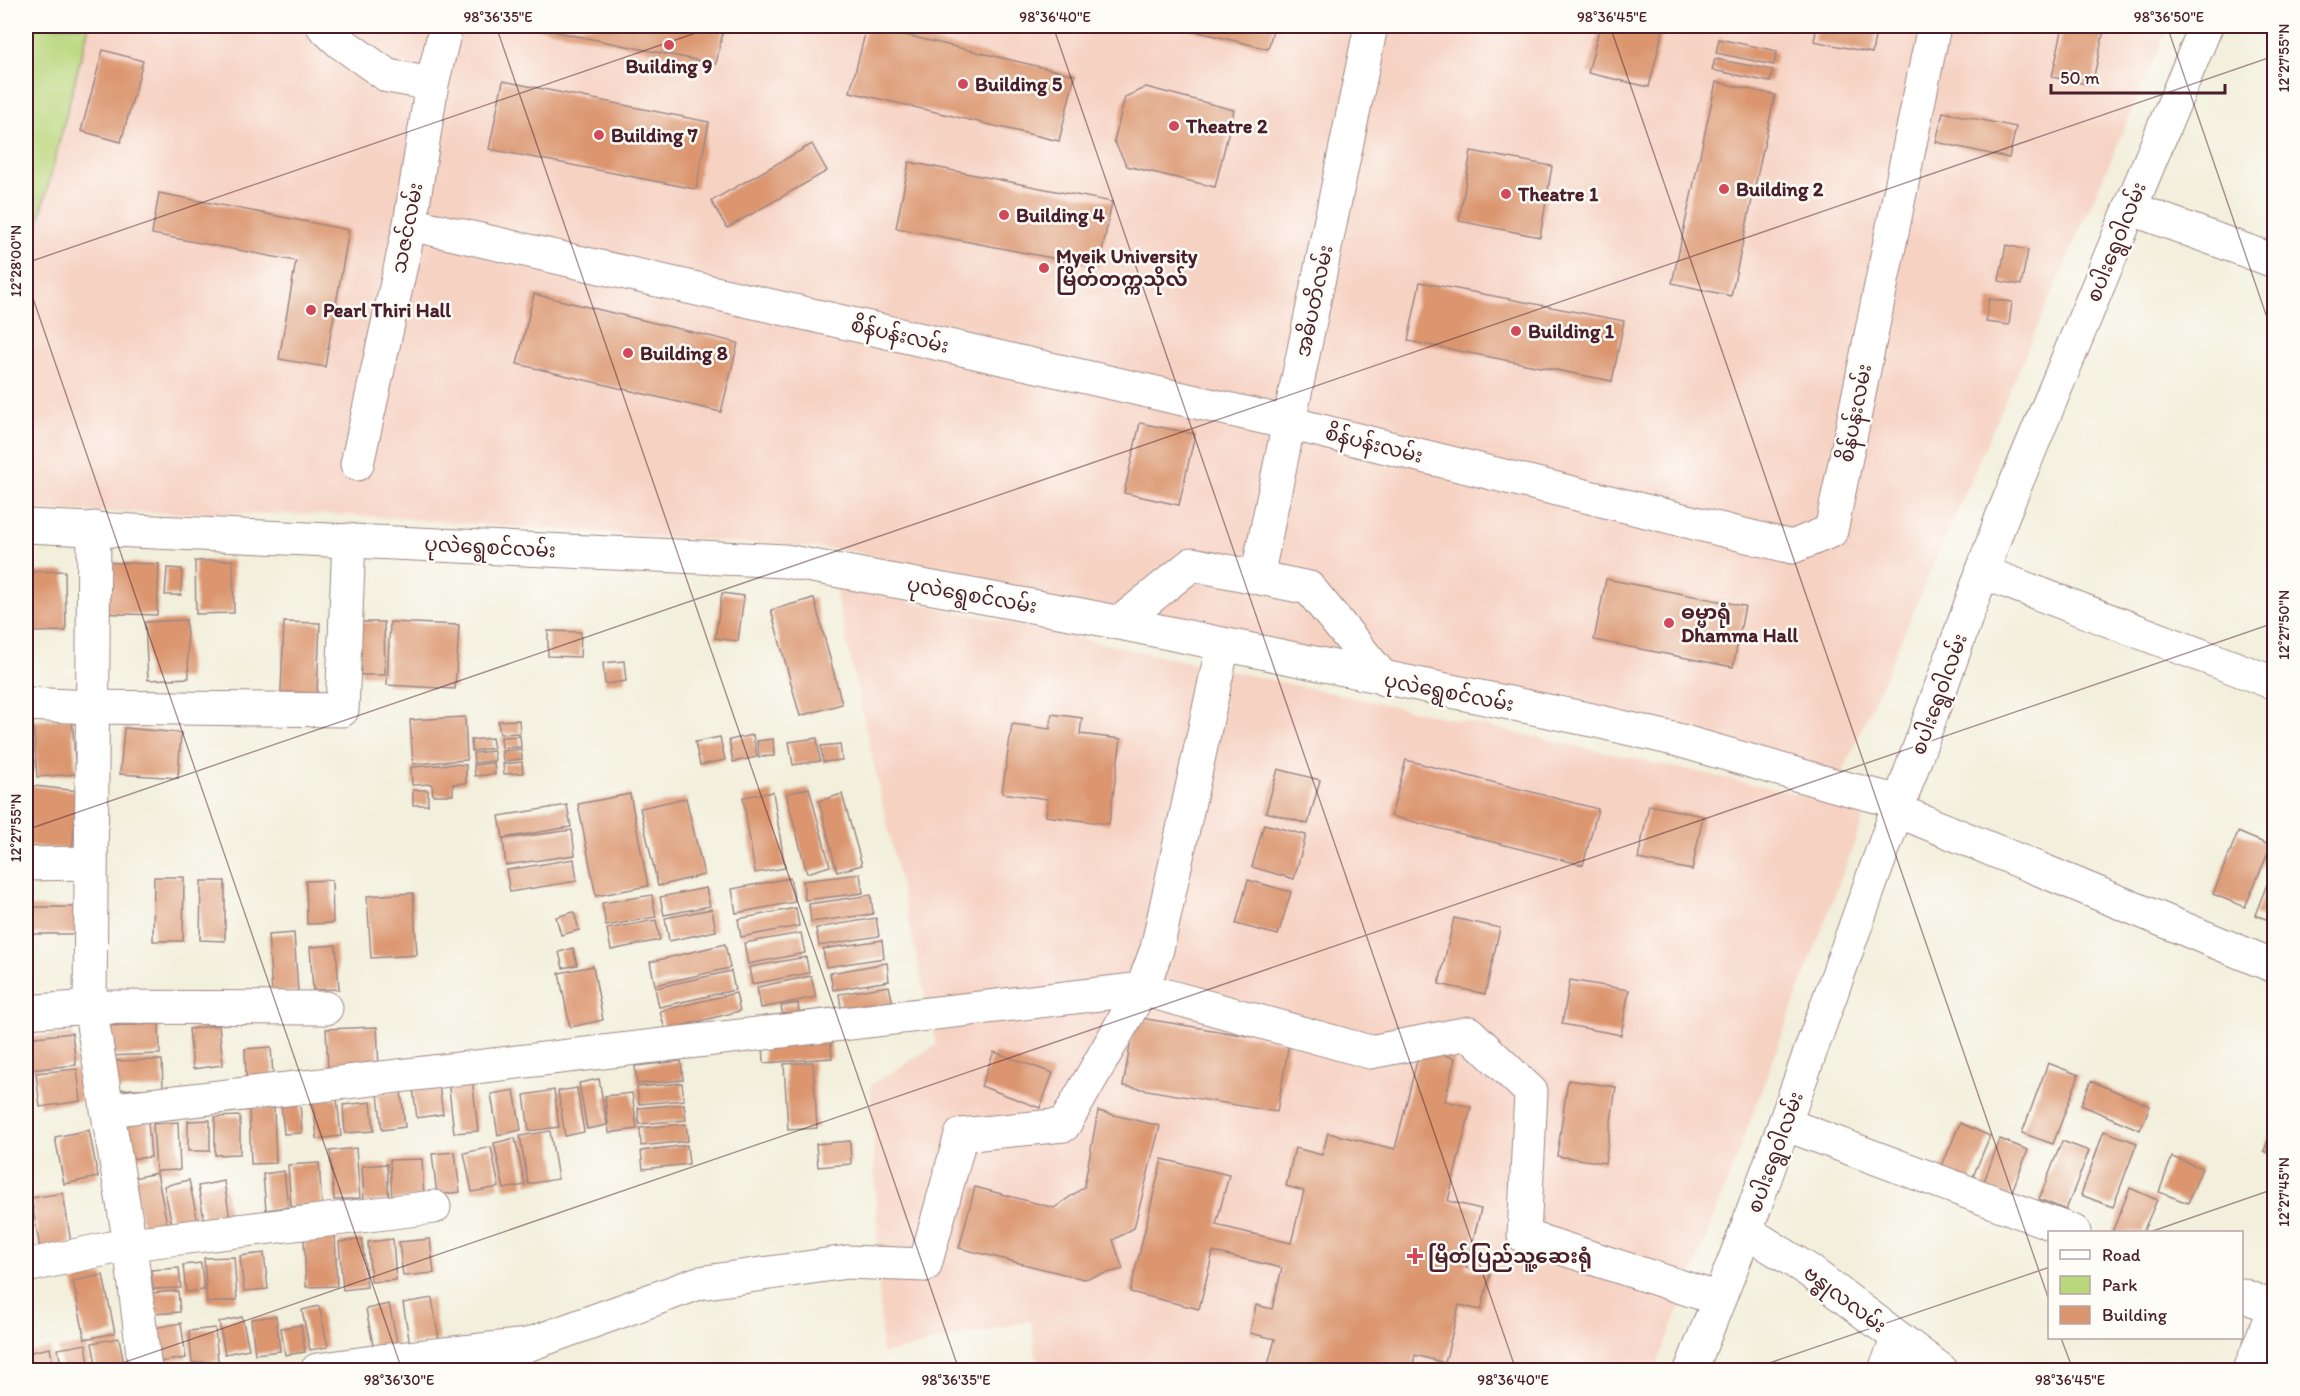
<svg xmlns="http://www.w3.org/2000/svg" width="2300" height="1396" font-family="Itim,'Noto Sans Myanmar',sans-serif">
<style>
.built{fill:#f6d2c3}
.green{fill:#b9d77d;stroke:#827b54;stroke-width:1.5}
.building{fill:#db9670}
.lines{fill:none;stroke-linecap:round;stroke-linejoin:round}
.minor-casing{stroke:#9e8784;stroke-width:35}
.major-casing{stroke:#9e8784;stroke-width:35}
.minor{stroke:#fff;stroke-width:33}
.major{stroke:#fff;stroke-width:33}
.ticks{fill:none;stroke:#4a1f2b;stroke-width:1.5;stroke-opacity:0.45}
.poi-dot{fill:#d1495b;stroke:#fdfcf7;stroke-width:2}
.labels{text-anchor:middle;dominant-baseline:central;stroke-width:5;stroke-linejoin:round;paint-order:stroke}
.poi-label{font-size:20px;font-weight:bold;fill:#4a1f2b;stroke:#fdfcf7;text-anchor:start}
.street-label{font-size:20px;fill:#4a1f2b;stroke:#fdfcf7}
.neatline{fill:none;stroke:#4a1f2b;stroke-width:2}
.ticks-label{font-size:15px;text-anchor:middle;fill:#4a1f2b}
</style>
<rect width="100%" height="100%" fill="#fdfcf7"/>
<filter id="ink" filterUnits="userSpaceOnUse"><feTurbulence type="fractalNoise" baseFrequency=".0167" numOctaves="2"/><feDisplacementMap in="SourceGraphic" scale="12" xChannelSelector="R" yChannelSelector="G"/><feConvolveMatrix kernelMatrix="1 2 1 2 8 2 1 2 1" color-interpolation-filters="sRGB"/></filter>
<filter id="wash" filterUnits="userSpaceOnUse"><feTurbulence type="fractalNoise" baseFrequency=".008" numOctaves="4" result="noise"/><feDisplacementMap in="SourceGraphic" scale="24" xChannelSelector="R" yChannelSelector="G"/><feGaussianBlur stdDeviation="1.35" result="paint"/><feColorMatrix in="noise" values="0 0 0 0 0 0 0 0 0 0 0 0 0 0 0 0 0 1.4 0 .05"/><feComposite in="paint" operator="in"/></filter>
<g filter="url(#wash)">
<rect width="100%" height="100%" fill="#f2efdc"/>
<g class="built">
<polygon points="26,26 2169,26 1837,786 847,550 351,515 26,511"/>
<polygon points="834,585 1867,809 1687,1289 1655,1370 1038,1370 1031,1321 882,1354 871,1085 936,1045"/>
</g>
<polygon class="green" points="26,26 89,26 26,271"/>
<g id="blocks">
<g class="building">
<polygon points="527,26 724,26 716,64"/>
<polygon points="867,26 1075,75 1059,141 850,92"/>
<polygon points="1175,26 1274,26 1268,49"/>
<polygon points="1600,26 1664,26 1649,87 1588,73"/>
<polygon points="1817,26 1877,26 1872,53 1814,41"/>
<polygon points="2063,26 2105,26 2092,85 2052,77"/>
<polygon points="1719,39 1777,51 1774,65 1716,53"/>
<polygon points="103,50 143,61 121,142 81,131"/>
<polygon points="1715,59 1773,70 1770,82 1712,70"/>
<polygon points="503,81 709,122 696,189 489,149"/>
<polygon points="1716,82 1775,95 1731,296 1672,283"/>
<polygon points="1146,87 1234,110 1215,187 1127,166 1114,141 1125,97"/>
<polygon points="1943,112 2016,127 2009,158 1936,142"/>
<polygon points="812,144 827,171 727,228 711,201"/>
<polygon points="1471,151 1552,166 1540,237 1459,221"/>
<polygon points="909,162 1112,202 1099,267 896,228"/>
<polygon points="159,193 349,230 325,367 279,359 296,261 152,234"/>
<polygon points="2006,245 2028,250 2021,285 1999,281"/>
<polygon points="1420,282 1624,321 1612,381 1408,341"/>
<polygon points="534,294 738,343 721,412 517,364"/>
<polygon points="1989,299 2012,302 2009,325 1986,322"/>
<polygon points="1140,423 1195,434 1179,505 1124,493"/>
<polygon points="233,560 234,613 196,614 195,561"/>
<polygon points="94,562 159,564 157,615 93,613"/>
<polygon points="167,568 182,569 181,595 165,595"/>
<polygon points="65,571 66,631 32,632 31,572"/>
<polygon points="1606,579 1745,606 1733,667 1594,640"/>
<polygon points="722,593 744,596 738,641 715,638"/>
<polygon points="814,598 842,704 800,716 771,610"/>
<polygon points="186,620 189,678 148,680 145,622"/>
<polygon points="284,622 320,623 317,693 281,692"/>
<polygon points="360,622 384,622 385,675 361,675"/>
<polygon points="390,622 459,625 455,689 387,685"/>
<polygon points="548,631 581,632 580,657 548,656"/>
<polygon points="624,661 626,681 605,684 603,663"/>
<polygon points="1052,714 1082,718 1080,734 1121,739 1109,824 1046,816 1048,799 1002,793 1012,724 1050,729"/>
<polygon points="465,717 467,760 413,764 410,720"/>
<polygon points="72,718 76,774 37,777 33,721"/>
<polygon points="519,720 520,733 500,734 498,721"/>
<polygon points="124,728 181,733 178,778 120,774"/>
<polygon points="753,735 757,757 733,762 729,740"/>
<polygon points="520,736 521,747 502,748 501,737"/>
<polygon points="720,737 725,760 700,765 695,742"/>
<polygon points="492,738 494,748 472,751 471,740"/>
<polygon points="817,738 820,761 793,765 789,742"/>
<polygon points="773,739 774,756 759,757 757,741"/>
<polygon points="840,744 842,760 823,762 821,746"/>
<polygon points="521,749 522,759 503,761 502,751"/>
<polygon points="494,751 495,761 474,763 473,753"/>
<polygon points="1406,760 1598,809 1583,865 1391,816"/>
<polygon points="522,762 523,773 504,774 503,764"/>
<polygon points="494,763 495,774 475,776 474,765"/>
<polygon points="452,764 466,765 466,783 453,784 453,795 433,795 432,784 412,785 411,767"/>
<polygon points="1278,769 1320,780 1308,824 1266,812"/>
<polygon points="26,785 78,791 72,850 26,846"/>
<polygon points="809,788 830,866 807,873 786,794"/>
<rect x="413" y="790" width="15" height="15"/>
<polygon points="773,792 785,868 755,873 743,797"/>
<polygon points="630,794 648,886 596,896 578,804"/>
<polygon points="842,794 862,865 837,872 819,801"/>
<polygon points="686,798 704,875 658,886 640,808"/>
<polygon points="567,805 571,827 503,838 499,816"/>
<polygon points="1649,805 1703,816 1692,870 1638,859"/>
<polygon points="1264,824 1306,835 1294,879 1252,867"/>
<polygon points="572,830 575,855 506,865 503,839"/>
<polygon points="2238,832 2271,846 2245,907 2213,894"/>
<polygon points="574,859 577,881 510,892 506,870"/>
<polygon points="2274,866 2274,922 2255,915"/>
<polygon points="860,874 863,893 805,900 803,881"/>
<polygon points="154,877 184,877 183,941 153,941"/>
<polygon points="790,878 795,902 736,913 732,889"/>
<polygon points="332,880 333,923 307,924 306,881"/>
<polygon points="1248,880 1291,892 1278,935 1236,924"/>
<polygon points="201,881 225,881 225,941 200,940"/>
<polygon points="706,888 710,906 664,915 660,897"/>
<polygon points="413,893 417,955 371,958 367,896"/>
<polygon points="652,895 656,917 606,926 602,903"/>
<polygon points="871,895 873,914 811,922 809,904"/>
<polygon points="30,907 77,907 77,934 31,934"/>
<polygon points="796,908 799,926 741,937 738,919"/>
<polygon points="712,909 716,931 669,941 665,918"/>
<polygon points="574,912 579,930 561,935 556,917"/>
<polygon points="876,918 879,936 819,946 816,928"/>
<polygon points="1454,918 1500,928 1485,994 1439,984"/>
<polygon points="656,920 660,940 611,950 607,929"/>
<polygon points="294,933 298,992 272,993 268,935"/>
<polygon points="801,933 805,953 748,964 744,943"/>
<polygon points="882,940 884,958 826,967 823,949"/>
<polygon points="725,944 730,968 655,985 650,962"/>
<polygon points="336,945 339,989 313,990 310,947"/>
<polygon points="573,948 577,965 563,968 559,952"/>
<polygon points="806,957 809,973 752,984 749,967"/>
<polygon points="887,963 889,981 833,990 830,973"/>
<polygon points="593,966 603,1020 570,1027 559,973"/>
<polygon points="731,971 735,990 659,1007 655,988"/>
<polygon points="811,976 816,997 761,1008 757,987"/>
<polygon points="1570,980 1629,990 1621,1035 1562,1024"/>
<polygon points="889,986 893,1004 842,1013 839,994"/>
<polygon points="736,993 740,1011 665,1030 660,1011"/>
<polygon points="798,1003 799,1013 783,1017 781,1006"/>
<polygon points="1135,1017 1289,1043 1277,1112 1123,1086"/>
<polygon points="159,1024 160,1054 106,1056 105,1026"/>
<polygon points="219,1025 223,1065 193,1069 189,1029"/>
<polygon points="377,1027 379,1068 328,1070 326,1029"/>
<polygon points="72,1033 76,1065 30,1070 26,1038"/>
<polygon points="830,1037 832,1058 764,1063 763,1042"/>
<polygon points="271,1047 273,1075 246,1077 245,1049"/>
<polygon points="1420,1049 1455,1058 1445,1101 1471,1107 1448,1201 1481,1209 1466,1268 1490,1274 1481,1310 1459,1305 1445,1363 1415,1355 1412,1370 1291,1370 1268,1365 1275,1339 1250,1333 1256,1305 1272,1309 1282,1268 1213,1252 1199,1309 1130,1292 1162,1159 1229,1175 1216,1225 1291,1243 1304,1191 1286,1186 1295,1148 1322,1155 1328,1133 1395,1149"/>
<polygon points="994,1052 1053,1073 1040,1108 981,1086"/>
<polygon points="162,1060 163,1088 107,1090 106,1061"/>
<polygon points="681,1061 683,1080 637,1084 635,1066"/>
<polygon points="813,1062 817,1128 788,1130 784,1064"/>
<polygon points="2048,1063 2079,1075 2053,1144 2022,1133"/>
<polygon points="77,1069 81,1101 40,1107 36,1073"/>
<polygon points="472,1077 478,1131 454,1133 448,1080"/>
<polygon points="599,1079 607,1125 587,1129 579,1083"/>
<polygon points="1568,1080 1616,1087 1605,1163 1557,1156"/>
<polygon points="2091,1081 2150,1106 2140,1130 2081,1105"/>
<polygon points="682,1083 684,1100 639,1104 637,1087"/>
<polygon points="439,1085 443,1114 417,1118 413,1089"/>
<polygon points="577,1088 584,1132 565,1136 558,1091"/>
<polygon points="514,1090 521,1130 498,1135 491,1094"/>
<polygon points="554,1090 559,1127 529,1131 524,1095"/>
<polygon points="401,1091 405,1127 382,1130 378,1094"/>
<polygon points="632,1093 637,1129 609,1133 605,1096"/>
<polygon points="337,1098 341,1136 317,1139 313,1100"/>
<polygon points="300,1102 302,1133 284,1134 281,1104"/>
<polygon points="371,1102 374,1131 345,1133 343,1105"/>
<polygon points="684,1104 686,1120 639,1124 638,1108"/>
<polygon points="249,1108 274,1108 276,1163 251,1164"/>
<polygon points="1098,1111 1160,1126 1134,1228 1113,1240 1123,1269 1084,1279 959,1248 975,1187 1054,1208 1084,1187"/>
<polygon points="240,1116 240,1154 215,1155 215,1117"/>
<polygon points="210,1120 210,1151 188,1151 188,1121"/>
<polygon points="148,1122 151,1157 129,1159 112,1126"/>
<polygon points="178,1122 180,1170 156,1171 153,1124"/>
<polygon points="1960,1123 1990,1136 1969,1186 1939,1173"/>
<polygon points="686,1124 688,1141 641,1146 640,1128"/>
<polygon points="2274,1124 2274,1155 2264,1151"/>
<polygon points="89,1130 98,1177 64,1184 55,1137"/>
<polygon points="550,1131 558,1179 528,1184 520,1136"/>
<polygon points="2104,1131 2137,1143 2113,1207 2081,1195"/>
<polygon points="515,1138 525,1185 504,1189 494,1143"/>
<polygon points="2000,1139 2028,1150 2009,1199 1981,1189"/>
<polygon points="850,1141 851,1164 818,1167 816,1144"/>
<polygon points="2062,1141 2089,1151 2066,1210 2039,1199"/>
<polygon points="687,1145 689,1164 643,1169 641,1151"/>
<polygon points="491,1147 499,1187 472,1192 464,1153"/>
<polygon points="356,1148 360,1198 334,1200 330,1151"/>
<polygon points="455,1152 460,1192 437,1195 432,1154"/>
<polygon points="2172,1157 2202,1168 2188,1203 2159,1192"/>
<polygon points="422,1159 424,1198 392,1200 390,1160"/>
<polygon points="319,1163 322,1205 291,1207 288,1165"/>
<polygon points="387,1164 389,1200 364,1202 362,1166"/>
<polygon points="284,1171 288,1207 266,1210 263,1174"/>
<polygon points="157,1173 168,1229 144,1233 133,1178"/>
<polygon points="189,1180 199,1228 174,1234 164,1186"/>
<polygon points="224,1181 230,1219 205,1224 198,1186"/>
<polygon points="2130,1188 2157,1200 2143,1232 2112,1232"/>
<polygon points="63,1193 71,1243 40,1248 31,1198"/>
<polygon points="335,1235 337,1286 306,1287 304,1237"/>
<polygon points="362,1239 367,1287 343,1290 339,1242"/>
<polygon points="393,1239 396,1280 371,1282 368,1242"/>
<polygon points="430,1239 434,1273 403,1276 399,1242"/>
<polygon points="264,1253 268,1289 244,1291 240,1256"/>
<polygon points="234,1257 237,1300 207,1303 204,1258"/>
<polygon points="201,1263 204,1290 186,1292 183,1265"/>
<polygon points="179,1268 181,1288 153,1289 151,1270"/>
<polygon points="103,1275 115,1333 85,1339 73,1281"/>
<polygon points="178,1291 180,1312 154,1314 152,1293"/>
<polygon points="432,1298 439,1340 410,1345 403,1303"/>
<polygon points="389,1304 398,1346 374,1350 366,1309"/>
<polygon points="319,1306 328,1347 310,1350 302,1310"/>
<polygon points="276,1316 280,1351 255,1354 251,1319"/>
<polygon points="242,1317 249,1349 225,1354 219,1322"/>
<polygon points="181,1323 186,1358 158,1362 153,1328"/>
<polygon points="301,1325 305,1352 285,1355 281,1328"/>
<polygon points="215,1328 218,1361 192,1363 189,1331"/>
<polygon points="119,1338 125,1370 97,1370 92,1343"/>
<polygon points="86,1344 90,1370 62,1370 58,1349"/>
<polygon points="50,1348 54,1370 26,1370 26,1353"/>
</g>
</g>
</g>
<g filter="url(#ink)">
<use href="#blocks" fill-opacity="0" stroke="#9e8784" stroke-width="1.5"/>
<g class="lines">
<g class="minor-casing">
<g id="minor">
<polyline points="323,26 340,42 388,76 432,84"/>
<polyline points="2130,208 2274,261"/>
<polyline points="410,224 1289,423 1792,547 1831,531 1934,26"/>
<polyline points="357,464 410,224 432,84 446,26"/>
<polyline points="26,526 785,561 1081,615 1592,720 1678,740 1837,786 1900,802"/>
<polyline points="94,528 90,1007 130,1244 145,1370"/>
<polyline points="1982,572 2274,683"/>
<polyline points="1257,577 1371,26"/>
<polyline points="1119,623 1192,564 1309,588 1384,679"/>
<polyline points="26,704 92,707 342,710 349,540"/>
<polyline points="1896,810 2274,966"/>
<polyline points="26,864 91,863"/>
<polyline points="26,1012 90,1007 326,1008"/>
<polyline points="107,1110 1142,989 1157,949 1223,645"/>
<polyline points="1785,1124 2074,1232"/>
<polyline points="1746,1231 1808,1270 1941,1370"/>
<polyline points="26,1266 130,1244 434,1207"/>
<polyline points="2242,1295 2274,1308"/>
<polyline points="317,1370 380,1361 527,1345 699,1283 847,1262 925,1265 961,1135 1064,1125 1142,989 1370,1052 1469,1033 1531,1092 1524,1236 1719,1299"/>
<polyline points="1885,1370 1898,1338"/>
<polyline points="2250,1370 2274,1308"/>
</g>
</g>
<g class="major-casing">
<polyline id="major" points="1691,1370 1746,1231 2002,517 2206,26"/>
</g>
<use href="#minor" class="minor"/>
<use href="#major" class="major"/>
</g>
</g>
<path class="ticks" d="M 496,26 L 959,1370M 1053,26 L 1516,1370M 1610,26 L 2050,1303M 2167,26 L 2274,338M 26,263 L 716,26M 26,278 L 402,1370M 26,830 L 2274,56M 2150,1232 L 2274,1189M 2061,1338 L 2073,1370M 102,1370 L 2274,623M 1749,1370 L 2050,1267"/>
<g class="poi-dot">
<circle cx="669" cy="45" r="6"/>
<circle cx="963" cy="84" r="6"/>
<circle cx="1174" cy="126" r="6"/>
<circle cx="599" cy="135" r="6"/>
<circle cx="1724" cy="189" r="6"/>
<circle cx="1506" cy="194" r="6"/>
<circle cx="1004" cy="215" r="6"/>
<circle cx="1044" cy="268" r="6"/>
<circle cx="311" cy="310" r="6"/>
<circle cx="1516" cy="331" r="6"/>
<circle cx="628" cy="353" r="6"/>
<circle cx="1669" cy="623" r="6"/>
<path d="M1412 1247h6v6h6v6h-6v6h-6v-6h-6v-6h6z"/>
</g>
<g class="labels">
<g class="poi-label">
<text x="669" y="66" text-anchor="middle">Building 9</text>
<text x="975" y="84">Building 5</text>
<text x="1186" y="126">Theatre 2</text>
<text x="611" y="135">Building 7</text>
<text x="1736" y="189">Building 2</text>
<text x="1518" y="194">Theatre 1</text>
<text x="1016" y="215">Building 4</text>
<text x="1056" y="256">Myeik University<tspan x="1056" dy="23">မြိတ်တက္ကသိုလ်</tspan></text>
<text x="323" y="310">Pearl Thiri Hall</text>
<text x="1528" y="331">Building 1</text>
<text x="640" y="353">Building 8</text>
<text x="1681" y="612">ဓမ္မာရုံ<tspan x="1681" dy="23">Dhamma Hall</tspan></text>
<text x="1428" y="1256">မြိတ်ပြည်သူ့ဆေးရုံ</text>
</g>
<g class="street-label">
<text transform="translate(407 228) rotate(-79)">သဇင်လမ်း</text>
<text transform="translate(2116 242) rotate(-68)">စပါးရွေဝါလမ်း</text>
<text transform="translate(1314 301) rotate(-78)">အဓိပတိလမ်း</text>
<text transform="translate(900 335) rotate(13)">စိန်ပန်းလမ်း</text>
<text transform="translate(1855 413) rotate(-79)">စိန်ပန်းလမ်း</text>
<text transform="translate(1374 444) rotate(14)">စိန်ပန်းလမ်း</text>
<text transform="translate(490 547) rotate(3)">ပုလဲရွေစင်လမ်း</text>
<text transform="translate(972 595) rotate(10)">ပုလဲရွေစင်လမ်း</text>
<text transform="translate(1449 692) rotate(11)">ပုလဲရွေစင်လမ်း</text>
<text transform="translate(1939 694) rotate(-70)">စပါးရွေဝါလမ်း</text>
<text transform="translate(1775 1152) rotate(-70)">စပါးရွေဝါလမ်း</text>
<text transform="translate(1845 1299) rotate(37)">ဗန္ဓုလလမ်း</text>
</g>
</g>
<rect width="2300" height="1396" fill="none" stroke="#fdfcf7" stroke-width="66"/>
<rect x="2048" y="1231" width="195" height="108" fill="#fdfcf7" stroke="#b5a4a5" stroke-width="1.5"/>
<rect x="2060" y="1250" width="30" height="9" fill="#ffffff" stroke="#b5a4a5" stroke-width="1.5"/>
<text x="2102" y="1261" font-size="18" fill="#4a1f2b">Road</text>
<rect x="2060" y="1276" width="30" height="18" fill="#b9d77d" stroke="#b5a4a5" stroke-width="1.5"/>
<text x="2102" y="1291" font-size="18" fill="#4a1f2b">Park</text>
<rect x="2060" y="1306" width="30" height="18" fill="#db9670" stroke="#b5a4a5" stroke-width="1.5"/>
<text x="2102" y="1321" font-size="18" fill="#4a1f2b">Building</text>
<path d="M2051 84v9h174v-9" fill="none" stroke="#4a1f2b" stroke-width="3"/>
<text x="2060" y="84" font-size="18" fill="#4a1f2b" stroke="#fdfcf7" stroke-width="4.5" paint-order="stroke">50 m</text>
<rect x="33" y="33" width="2234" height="1330" class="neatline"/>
<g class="ticks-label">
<text x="498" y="22">98°36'35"E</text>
<text x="1055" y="22">98°36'40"E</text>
<text x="1612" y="22">98°36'45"E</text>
<text x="2169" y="22">98°36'50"E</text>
<text transform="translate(2284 58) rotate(-90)" y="5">12°27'55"N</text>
<text transform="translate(16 261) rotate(-90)" y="5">12°28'00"N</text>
<text transform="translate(2284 625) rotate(-90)" y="5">12°27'50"N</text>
<text transform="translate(16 828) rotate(-90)" y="5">12°27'55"N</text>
<text transform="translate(2284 1192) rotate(-90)" y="5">12°27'45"N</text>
<text x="399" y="1385">98°36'30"E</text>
<text x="956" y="1385">98°36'35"E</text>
<text x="1513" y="1385">98°36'40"E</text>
<text x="2070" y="1385">98°36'45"E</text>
</g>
</svg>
